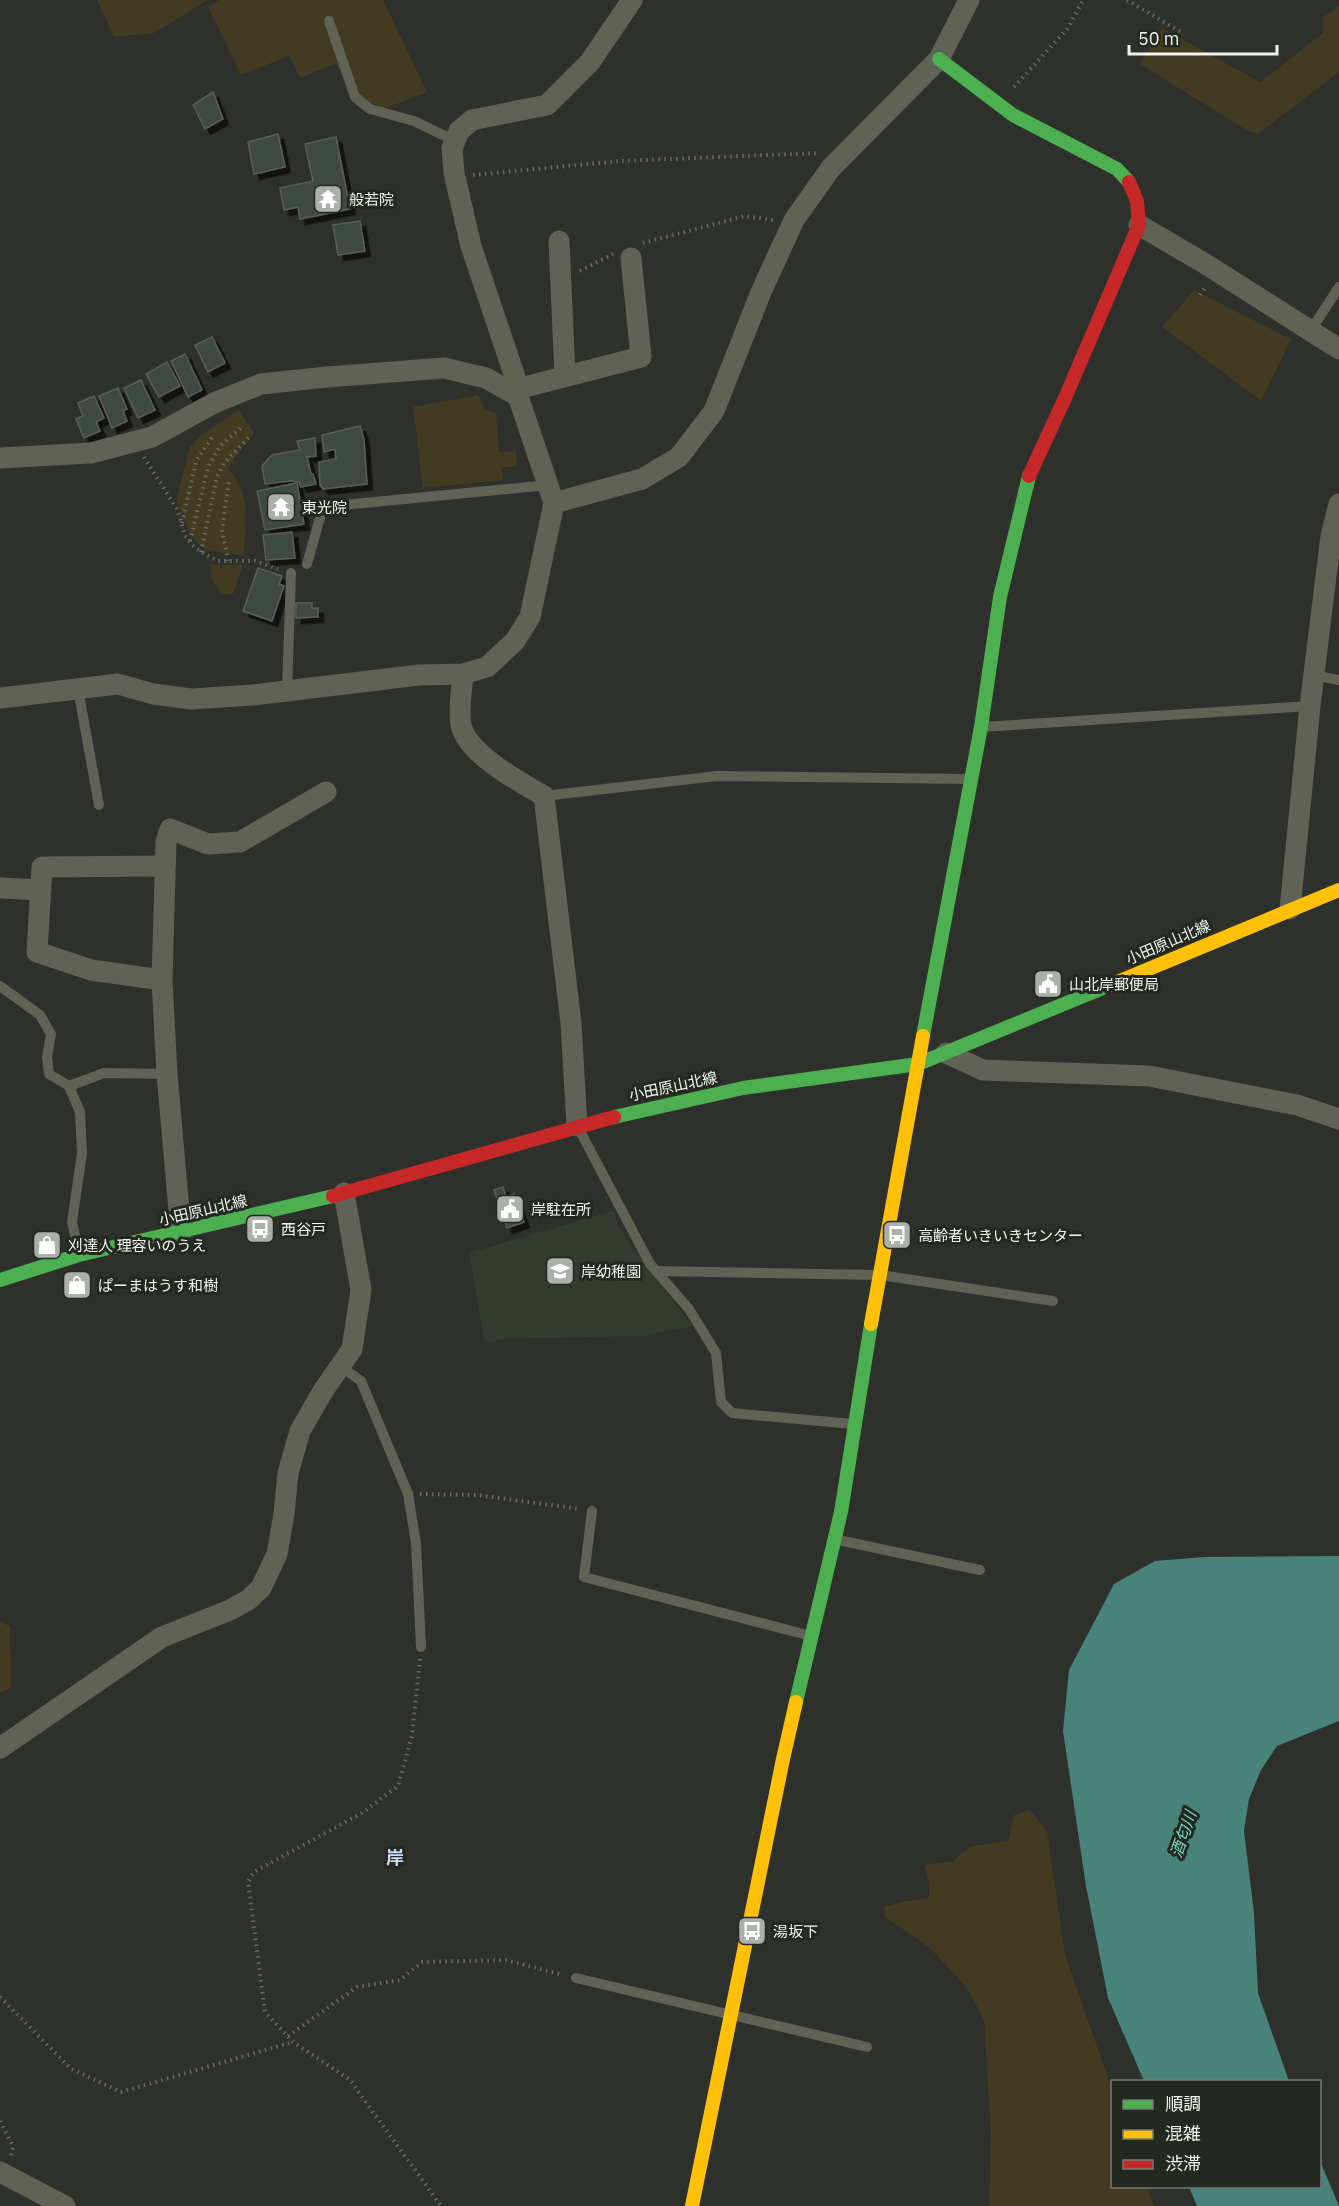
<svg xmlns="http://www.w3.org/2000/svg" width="1339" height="2206" font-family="'IBM Plex Sans','Noto Sans JP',sans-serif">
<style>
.built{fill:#323b2e}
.green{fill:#423a21}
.water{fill:#478378}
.building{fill:#3e4942;stroke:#5a5d5a;stroke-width:1.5;filter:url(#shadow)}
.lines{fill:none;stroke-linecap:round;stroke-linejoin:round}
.path{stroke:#6a6c62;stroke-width:4;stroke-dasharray:1.5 4.5;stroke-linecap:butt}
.lane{stroke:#606256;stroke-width:10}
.street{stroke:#606256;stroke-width:21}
.fast{stroke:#4caf50;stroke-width:14}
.slow{stroke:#ffc107;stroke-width:14}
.jam{stroke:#c62828;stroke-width:14}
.labels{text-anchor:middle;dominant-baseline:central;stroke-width:6;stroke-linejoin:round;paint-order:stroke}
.poi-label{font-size:15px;fill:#f1f5ef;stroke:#232820;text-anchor:start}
.street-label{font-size:15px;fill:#f1f5ef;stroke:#232820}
.water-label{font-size:16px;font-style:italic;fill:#75dbca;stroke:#232820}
.quarter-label{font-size:18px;font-weight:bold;fill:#c8ddf5;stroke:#232820}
</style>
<defs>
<filter id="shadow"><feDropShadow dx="5.5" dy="5.5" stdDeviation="0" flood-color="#0009"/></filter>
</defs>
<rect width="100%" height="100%" fill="#2d302b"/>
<polygon class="built" points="614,1210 618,1225 635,1252 692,1326 643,1336 502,1339 485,1343 469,1253"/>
<g class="green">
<polygon points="97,0 208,0 154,33 114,37"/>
<polygon points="219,0 383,0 427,92 384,109 362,98 335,64 300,78 289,56 241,75 208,7"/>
<polygon points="1339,6 1339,72 1258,134 1245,129 1140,64 1162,28 1260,82 1323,33 1322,18"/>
<polygon points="1194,290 1291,339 1261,401 1162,327"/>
<polygon points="478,395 485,410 496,413 499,452 516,451 517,466 501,468 503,480 423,488 413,407"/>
<path d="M 239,410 L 254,433 L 228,468 C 252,494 245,522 244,556 L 206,550 L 191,537 L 176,500 L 190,447 L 201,435 Z"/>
<polygon points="210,565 243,565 233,594 221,594 212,580"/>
<polygon points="0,1622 10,1626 11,1688 0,1693"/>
<polygon points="1030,1810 1047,1831 1065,1955 1112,2089 1112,2186 1147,2187 1154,2206 989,2206 991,2134 984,2020 967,1988 930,1948 885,1917 884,1907 900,1902 929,1898 929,1886 925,1865 953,1861 971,1846 1008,1841 1014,1815"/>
</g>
<g class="water">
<polygon points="1339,1556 1339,1721 1277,1746 1261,1770 1249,1799 1244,1831 1254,1913 1258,1993 1289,2081 1144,2081 1108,1998 1086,1886 1063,1731 1069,1670 1114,1584 1155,1561 1204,1557"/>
<polygon points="1320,2161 1339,2206 1197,2206 1189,2187 1320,2186"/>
</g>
<g class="building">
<polygon points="213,92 223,119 205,129 193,105"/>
<polygon points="278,134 285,167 254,174 248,142"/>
<polygon points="336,137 350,209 300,219 298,207 284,210 280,188 313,181 305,144"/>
<polygon points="360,221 365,251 338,255 333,225"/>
<polygon points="212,337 225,363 208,372 195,345"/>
<polygon points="185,354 202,390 188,397 171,361"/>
<polygon points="167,362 180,386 159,397 146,374"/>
<polygon points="141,380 155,410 138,418 124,388"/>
<polygon points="118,388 127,409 123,411 127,421 112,428 99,396"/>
<polygon points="94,396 104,418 96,422 100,431 84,438 76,419 83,416 78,403"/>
<polygon points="360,426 364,440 367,484 323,489 320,485 319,462 336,459 335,449 324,452 322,435"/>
<polygon points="315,438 316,456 307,457 311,474 313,474 316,484 301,487 299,482 290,481 265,484 262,466 272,455 300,450 297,441"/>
<polygon points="297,483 304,524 265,530 257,491"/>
<polygon points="292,532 295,558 266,560 263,535"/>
<polygon points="258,568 282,576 279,584 284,586 272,621 243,611"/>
<polygon points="296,603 312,603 312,608 318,608 318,617 296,618"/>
<polygon points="503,1187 506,1197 514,1194 524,1222 507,1228 494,1190"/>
</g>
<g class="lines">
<g class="path">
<polyline points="1127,0 1181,32"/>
<polyline points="1014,87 1068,28 1083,0"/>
<polyline points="473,175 619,161 819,153"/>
<polyline points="643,243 745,216 773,220"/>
<polyline points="580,271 613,254"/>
<polyline points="1200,295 1206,286"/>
<polyline points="144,457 178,511 185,536 195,548 218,561 255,561 278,569"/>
<polyline points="182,523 196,461 213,436"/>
<polyline points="190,541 208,467 221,445 243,426"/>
<polyline points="201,552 217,476 225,462 250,436"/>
<polyline points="228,561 222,530 229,480"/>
<polyline points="420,1494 477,1495 580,1509"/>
<polyline points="420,1659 412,1736 398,1786 362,1813 254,1872 248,1882 265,2012 293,2042 349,2079 441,2206"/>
<polyline points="0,1997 71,2069 121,2092 293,2042"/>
<polyline points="288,2036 357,1987 400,1980 422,1962 506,1960 563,1975"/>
<polyline points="0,2121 13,2146 11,2157"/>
</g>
<g class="lane">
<polyline points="329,21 355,97 370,109 414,121 455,141"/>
<polyline points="1311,330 1339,287"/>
<polyline points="307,564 323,507 548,485"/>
<polyline points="1314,675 1339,680"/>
<polyline points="78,689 99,805"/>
<polyline points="287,691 291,573"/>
<polyline points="982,727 1310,706"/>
<polyline points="544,796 717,776 969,779"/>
<polyline points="0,986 40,1015 51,1034 47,1057 49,1074 69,1086 80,1112 82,1153 72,1222 79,1253"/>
<polyline points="69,1086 104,1073 167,1074"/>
<polyline points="579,1129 650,1264 689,1309 716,1353 721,1402 732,1413 853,1424"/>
<polyline points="656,1271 880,1275 1053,1301"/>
<polyline points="340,1366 361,1381 408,1494 416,1543 421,1647"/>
<polyline points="592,1511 584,1577 811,1636"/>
<polyline points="838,1540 980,1570"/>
<polyline points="576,1978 867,2047"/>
</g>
<g class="street">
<polyline points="1139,225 1204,263 1339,349"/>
<polyline points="559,241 565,376"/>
<polyline points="517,389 641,357 631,258"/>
<polyline points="0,458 91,453 152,437 214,403 261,384 327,377 444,368 486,378 518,396"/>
<polyline points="554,503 642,479 679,457 714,411 761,292 794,220 831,168 939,59 969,0"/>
<path d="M 463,674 C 462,688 458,712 461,725 C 467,754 520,782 544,796 L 571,1023 L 577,1126"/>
<polyline points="0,698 118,684 153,694 191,699 253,695 419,675 463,674 487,667 515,641 530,617 554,503 518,396 515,377 471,246 454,173 452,148 459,131 472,120 547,105 590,62 632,0"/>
<polyline points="0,888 41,890"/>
<polyline points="1290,909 1310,706 1331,536 1339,504"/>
<polyline points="162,980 91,970 37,952 42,867 165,866"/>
<polyline points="946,1053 983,1070 1149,1076 1297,1105 1339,1119"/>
<polyline points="181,1233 167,1074 162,980 166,842 170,829 208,844 240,842 326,792"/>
<polyline points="0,1748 162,1637 230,1610 248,1600 261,1588 277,1554 284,1514 288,1473 300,1431 323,1391 352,1349 361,1290 344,1193"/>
<polyline points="0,2172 65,2206"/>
</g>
<g class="fast">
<polyline points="939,59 1013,115 1117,169 1129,182"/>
<polyline points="923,1036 981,727 1000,597 1029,476"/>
<polyline points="614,1117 743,1088 918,1064 1115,983"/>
<polyline points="0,1280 79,1255 333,1196"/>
<polyline points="796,1702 841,1512 871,1324"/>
</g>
<g class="slow">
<polyline points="1115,983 1339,890"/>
<polyline points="871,1324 923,1036"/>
<polyline points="692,2206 783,1759 796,1702"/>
</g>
<g class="jam">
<polyline points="1029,476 1065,398 1139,225 1137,201 1129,182"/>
<polyline points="333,1196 614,1117"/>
</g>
</g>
<defs>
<g id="temple-square" transform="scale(1.5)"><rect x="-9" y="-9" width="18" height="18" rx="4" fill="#acb0aa" stroke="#232820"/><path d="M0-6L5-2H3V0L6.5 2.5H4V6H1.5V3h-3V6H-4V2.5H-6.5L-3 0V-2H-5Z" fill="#fff"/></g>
<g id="civic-square" transform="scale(1.5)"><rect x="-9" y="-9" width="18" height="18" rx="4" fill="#acb0aa" stroke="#232820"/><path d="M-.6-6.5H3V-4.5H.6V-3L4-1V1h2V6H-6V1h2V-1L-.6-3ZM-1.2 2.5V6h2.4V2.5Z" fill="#fff"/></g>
<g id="bus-square" transform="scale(1.5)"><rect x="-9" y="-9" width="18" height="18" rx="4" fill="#acb0aa" stroke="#232820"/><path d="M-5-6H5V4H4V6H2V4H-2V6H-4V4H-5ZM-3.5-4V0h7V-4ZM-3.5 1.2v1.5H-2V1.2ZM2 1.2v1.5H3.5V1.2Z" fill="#fff"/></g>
<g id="shop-square" transform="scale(1.5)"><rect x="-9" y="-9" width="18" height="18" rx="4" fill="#acb0aa" stroke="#232820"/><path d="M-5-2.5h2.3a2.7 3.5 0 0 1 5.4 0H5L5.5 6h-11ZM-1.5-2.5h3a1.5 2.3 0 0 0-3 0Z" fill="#fff"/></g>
<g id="school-square" transform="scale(1.5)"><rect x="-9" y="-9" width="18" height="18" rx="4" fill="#acb0aa" stroke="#232820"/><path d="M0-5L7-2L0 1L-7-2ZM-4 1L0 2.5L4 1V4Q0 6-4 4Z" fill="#fff"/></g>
</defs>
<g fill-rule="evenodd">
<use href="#temple-square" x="328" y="199"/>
<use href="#temple-square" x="281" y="507"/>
<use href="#civic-square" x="1048" y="984"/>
<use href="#civic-square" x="510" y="1209"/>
<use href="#bus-square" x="260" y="1229"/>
<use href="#bus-square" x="897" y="1235"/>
<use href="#shop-square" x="47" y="1245"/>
<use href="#school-square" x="560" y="1271"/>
<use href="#shop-square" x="77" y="1285"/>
<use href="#bus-square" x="752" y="1931"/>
</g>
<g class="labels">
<g class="poi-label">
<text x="349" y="199">般若院</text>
<text x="302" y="507">東光院</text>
<text x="1069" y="984">山北岸郵便局</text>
<text x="531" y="1209">岸駐在所</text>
<text x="281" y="1229">西谷戸</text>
<text x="918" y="1235">高齢者いきいきセンター</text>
<text x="68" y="1245">刈達人 理容いのうえ</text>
<text x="581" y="1271">岸幼稚園</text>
<text x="98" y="1285">ぱーまはうす和樹</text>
<text x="773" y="1931">湯坂下</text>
</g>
<g class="street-label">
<text transform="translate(1168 942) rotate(-23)">小田原山北線</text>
<text transform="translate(673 1086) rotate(-12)">小田原山北線</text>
<text transform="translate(203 1210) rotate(-13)">小田原山北線</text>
</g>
<g class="water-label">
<text transform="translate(1183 1834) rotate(-71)">酒匂川</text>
</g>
<g class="quarter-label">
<text x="395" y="1857">岸</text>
</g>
</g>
<rect x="1111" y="2080" width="210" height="108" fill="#232820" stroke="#757a73" stroke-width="1.5"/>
<rect x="1123" y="2100" width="30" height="9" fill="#4caf50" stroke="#757a73" stroke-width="1.5"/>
<text x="1165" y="2110" font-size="18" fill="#f1f5ef">順調</text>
<rect x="1123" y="2130" width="30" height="9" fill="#ffc107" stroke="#757a73" stroke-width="1.5"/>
<text x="1165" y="2140" font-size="18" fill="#f1f5ef">混雑</text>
<rect x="1123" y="2160" width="30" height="9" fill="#c62828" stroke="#757a73" stroke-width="1.5"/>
<text x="1165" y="2170" font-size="18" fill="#f1f5ef">渋滞</text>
<path d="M1129 45v9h148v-9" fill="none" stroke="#f1f5ef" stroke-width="3"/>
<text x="1138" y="45" font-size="18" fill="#f1f5ef" stroke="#232820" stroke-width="4.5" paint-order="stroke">50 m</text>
</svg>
